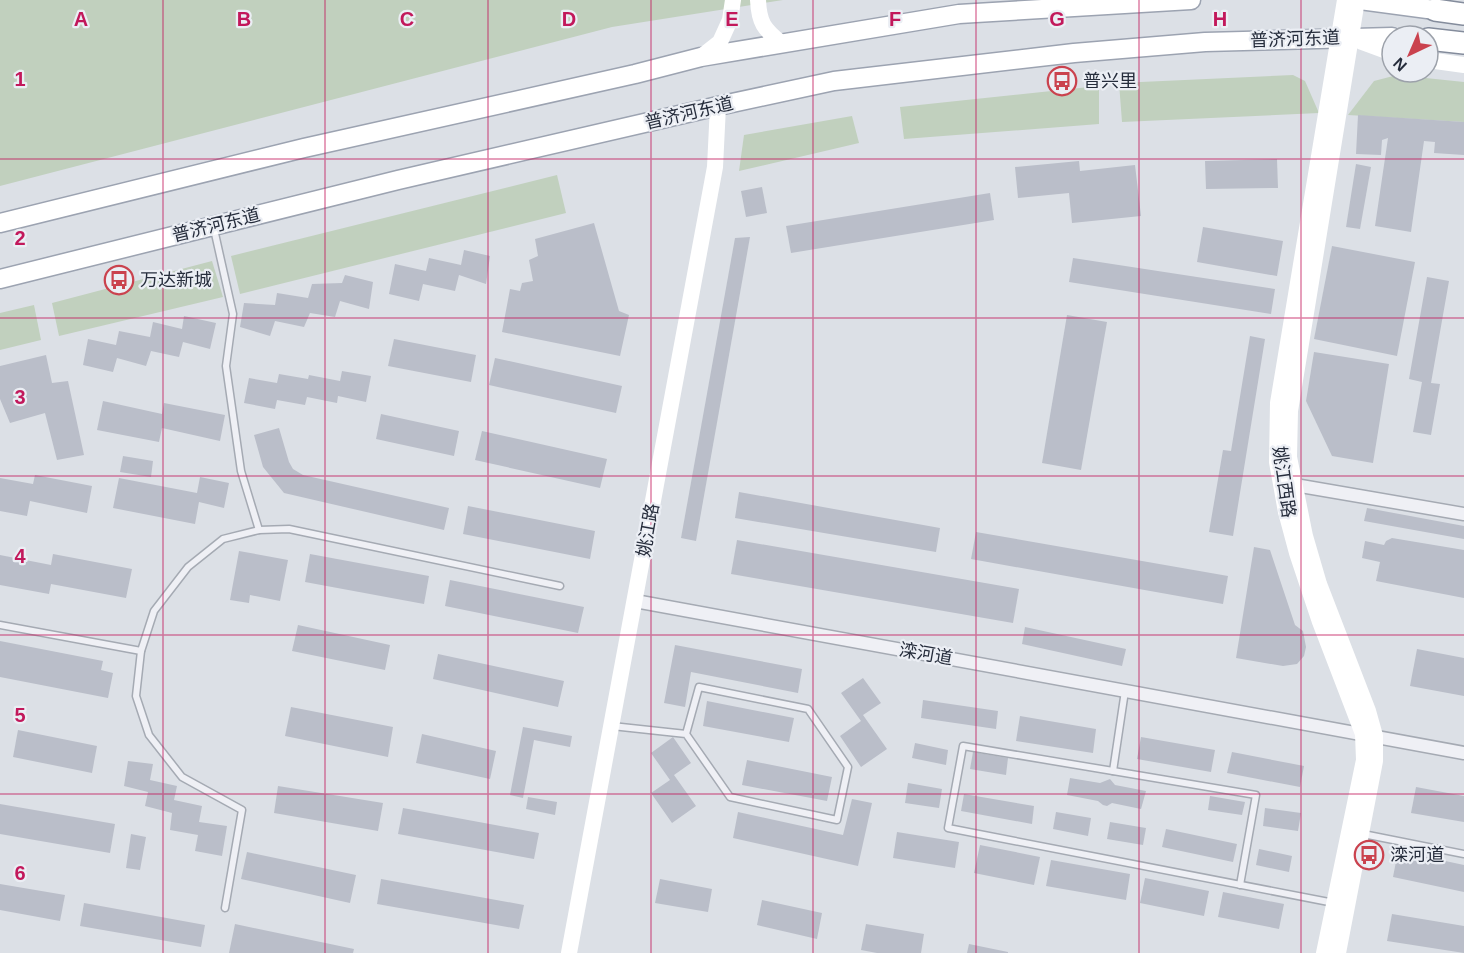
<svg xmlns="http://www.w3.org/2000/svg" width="1464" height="953" font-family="Helvetica,'Noto Sans SC',sans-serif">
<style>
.green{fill:#c1d0be}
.building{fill:#babec9}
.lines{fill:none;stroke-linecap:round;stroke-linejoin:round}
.lane-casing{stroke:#a5aab3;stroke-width:9}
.street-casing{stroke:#a5aab3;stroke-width:15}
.primary-casing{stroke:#9ca3b1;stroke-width:21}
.highway-casing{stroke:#848c9c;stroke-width:24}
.lane{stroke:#eff0f5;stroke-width:6}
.street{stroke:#eff0f5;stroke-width:12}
.secondary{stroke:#fff;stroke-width:16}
.primary{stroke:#fff;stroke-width:18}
.highway{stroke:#fff;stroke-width:21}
.grid{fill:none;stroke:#c2185b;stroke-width:1.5;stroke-opacity:0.55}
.labels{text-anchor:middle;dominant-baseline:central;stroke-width:4.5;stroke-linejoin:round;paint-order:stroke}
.street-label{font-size:18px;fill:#262d3c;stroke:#ebeef4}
.poi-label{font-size:18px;fill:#262d3c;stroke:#ebeef4;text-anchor:start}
.grid-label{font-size:20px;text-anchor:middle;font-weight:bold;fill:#c2185b;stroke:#ebeef4;stroke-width:4.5;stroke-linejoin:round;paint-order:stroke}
</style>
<rect width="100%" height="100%" fill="#dce0e6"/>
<g class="green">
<polygon points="0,0 783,0 612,27 0,186"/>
<polygon points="1293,75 1305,81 1319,113 1122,122 1119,83"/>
<polygon points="1397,75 1464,82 1464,122 1348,115 1374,81"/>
<polygon points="1099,86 1099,124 904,139 900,107"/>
<polygon points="852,116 859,143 739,171 744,135"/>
<polygon points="557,175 566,213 240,294 231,256"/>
<polygon points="212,261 223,297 59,336 52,303"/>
<polygon points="34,305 41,340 0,350 0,313"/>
</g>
<g class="building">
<polygon points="1358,115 1464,122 1464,155 1434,153 1435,142 1424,141 1411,232 1375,226 1388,138 1382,140 1381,155 1356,154"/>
<polygon points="1277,159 1278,188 1206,189 1205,161"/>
<polygon points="1079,161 1080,171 1135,165 1141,216 1072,223 1069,193 1018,198 1015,167"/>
<polygon points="1356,164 1371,167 1360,229 1346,227"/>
<polygon points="762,187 767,213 746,217 741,191"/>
<polygon points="990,193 994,220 791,253 786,226"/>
<polygon points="594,223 619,311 629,315 620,356 502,332 510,289 520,291 522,283 533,281 529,260 538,256 535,239"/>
<polygon points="1203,227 1283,241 1277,276 1197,262"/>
<polygon points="750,237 696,541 681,538 735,238"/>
<polygon points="1332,246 1415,262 1397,356 1314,339"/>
<polygon points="464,250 490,256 486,284 459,275 455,291 423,284 419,301 389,294 395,264 426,271 429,258 461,265"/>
<polygon points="1073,258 1275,289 1271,314 1069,282"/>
<polygon points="345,275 373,282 369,309 340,301 335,317 310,313 304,327 275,321 270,336 240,327 244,303 275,305 277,293 308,298 312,284 342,283"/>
<polygon points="1427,277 1449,281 1431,383 1440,384 1431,435 1413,432 1422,382 1409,379"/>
<polygon points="1067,315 1107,322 1081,470 1042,463"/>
<polygon points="184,316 216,323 210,349 183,342 179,357 151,351 146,366 117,358 113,372 83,365 88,339 116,345 119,331 150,337 153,322 182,329"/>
<polygon points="1250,336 1265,339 1233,536 1209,532 1223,450 1231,451"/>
<polygon points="394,339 476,355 471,382 388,366"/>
<polygon points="1314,352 1389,364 1373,463 1332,456 1306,401"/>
<polygon points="46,355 52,383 68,381 84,455 57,460 45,413 10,423 0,399 0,366"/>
<polygon points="495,358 622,386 616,413 489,385"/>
<polygon points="342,371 371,376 366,402 338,396 337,403 307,397 305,405 277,400 275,409 244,403 249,378 277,383 279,374 308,379 309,375 340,381"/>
<polygon points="103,401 162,414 164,403 225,415 220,441 162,428 159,442 97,430"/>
<polygon points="381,414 459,431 454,456 376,439"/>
<polygon points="279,428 289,462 293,469 303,475 449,508 444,530 284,493 263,467 254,435"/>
<polygon points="482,431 607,459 600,488 475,460"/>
<polygon points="123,456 153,461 151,477 120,472"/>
<polygon points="35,475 92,486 87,513 30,501 27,516 0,511 0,478 33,484"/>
<polygon points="200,477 229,483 224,508 199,502 195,524 113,508 119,478 197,493"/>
<polygon points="739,492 940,528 936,552 735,518"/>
<polygon points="468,506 595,531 590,559 463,534"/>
<polygon points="1367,508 1464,526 1464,539 1364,521"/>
<polygon points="976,532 1228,576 1223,604 971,559"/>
<polygon points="1392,538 1464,550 1464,598 1376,581 1380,562 1362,558 1365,541 1384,545 1386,541"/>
<polygon points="737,540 1019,589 1013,623 731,574"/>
<polygon points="1254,547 1270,550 1295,625 1303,631 1306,647 1304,656 1297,664 1283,666 1236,658"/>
<polygon points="239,551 288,560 280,601 250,595 249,603 230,600"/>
<polygon points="53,554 132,569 126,598 51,584 49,594 0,585 0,555 51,565"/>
<polygon points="310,554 429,576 424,604 305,582"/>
<polygon points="450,580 584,607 578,633 445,606"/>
<polygon points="298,625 390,645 385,670 292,651"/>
<polygon points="1025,627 1126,649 1122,666 1022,644"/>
<polygon points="0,641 103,661 101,670 113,673 108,698 0,677"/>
<polygon points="675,645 802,669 798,693 691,672 685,707 664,703"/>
<polygon points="1417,649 1464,658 1464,696 1410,686"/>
<polygon points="438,654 564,681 558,707 433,679"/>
<polygon points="863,678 881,703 863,715 887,749 861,767 840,736 861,721 841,693"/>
<polygon points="923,700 998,711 996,729 921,718"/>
<polygon points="707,701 794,718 789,742 703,726"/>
<polygon points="291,707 393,727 388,757 285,736"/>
<polygon points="1020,716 1096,729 1093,753 1016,741"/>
<polygon points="523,727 572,736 570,747 534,740 523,798 510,795"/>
<polygon points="18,730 97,746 92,773 13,757"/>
<polygon points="422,734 496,751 490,779 416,763"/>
<polygon points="673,737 691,763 674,775 696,806 672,823 651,793 670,780 651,753"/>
<polygon points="1141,737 1215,750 1211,772 1137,759"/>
<polygon points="915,743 948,750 946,765 912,758"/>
<polygon points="973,752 1008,758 1006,775 970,769"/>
<polygon points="1232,752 1304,766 1300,787 1227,773"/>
<polygon points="747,760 832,777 827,801 742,785"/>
<polygon points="128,761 153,764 150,780 177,786 174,800 202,806 199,822 227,826 222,856 195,851 198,835 170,830 172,813 145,806 148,792 124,786"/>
<polygon points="1070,778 1100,783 1110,779 1115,785 1146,791 1141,809 1112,803 1107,806 1103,805 1098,801 1067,795"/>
<polygon points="908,783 942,789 939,808 905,803"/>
<polygon points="278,786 383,803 378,831 274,813"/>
<polygon points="1416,787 1464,796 1464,822 1411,813"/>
<polygon points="964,794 1034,806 1032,824 961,811"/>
<polygon points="1210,796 1245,802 1242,815 1208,810"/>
<polygon points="528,797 557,802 555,815 526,809"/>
<polygon points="852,799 872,803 858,866 733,838 738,812 843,835"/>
<polygon points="0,804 115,824 110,853 0,834"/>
<polygon points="403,808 539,833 534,859 398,834"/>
<polygon points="1265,808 1301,813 1298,831 1263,826"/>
<polygon points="1056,812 1091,818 1088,836 1053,829"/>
<polygon points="1110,822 1146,828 1143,845 1107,839"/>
<polygon points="1166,829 1237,844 1233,862 1162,847"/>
<polygon points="897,832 959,842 955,868 893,858"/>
<polygon points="131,834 146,837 140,870 126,868"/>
<polygon points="980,845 1040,857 1034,885 974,873"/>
<polygon points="1259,849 1292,856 1289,872 1256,865"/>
<polygon points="1398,851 1464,865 1464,892 1393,877"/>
<polygon points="247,852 356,875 350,903 241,879"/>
<polygon points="1051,860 1130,874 1126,900 1046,886"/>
<polygon points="1145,878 1209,891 1204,916 1140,903"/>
<polygon points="381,879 524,905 519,929 377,904"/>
<polygon points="660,879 712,889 708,912 655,903"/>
<polygon points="0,884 65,895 60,921 0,910"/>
<polygon points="1223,892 1284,904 1279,929 1218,917"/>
<polygon points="762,900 822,913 817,939 757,925"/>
<polygon points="84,903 205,925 201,947 80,926"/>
<polygon points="1392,914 1464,926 1464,953 1387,941"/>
<polygon points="235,924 354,949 353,953 229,953"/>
<polygon points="866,924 924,934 921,953 877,953 861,950"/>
<polygon points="969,944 1008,952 1008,953 967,953"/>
</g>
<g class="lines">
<g class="lane-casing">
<g id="lane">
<polyline points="214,229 233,314 226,366 241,471 259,530"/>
<polyline points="0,625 141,651"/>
<polyline points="1125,691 1113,771 1256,795 1240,885"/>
<polyline points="612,726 686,734 730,797 837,820 848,767 808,709 699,687 686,734"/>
<polyline points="1113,771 963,746 948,828 1334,903"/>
<polyline points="1363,834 1464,854"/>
<polyline points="225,908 242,810 182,777 149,735 136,696 141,651 154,611 188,567 223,539 259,530 289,529 560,586"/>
</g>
</g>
<g class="street-casing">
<g id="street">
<polyline points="1295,485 1464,514"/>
<polyline points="635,601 1464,753"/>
</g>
</g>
<g class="primary-casing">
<g id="primary">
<polyline points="1360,0 1435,10"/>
<polyline points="0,223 304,148 635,74 701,57 959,14 1191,0"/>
<polyline points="0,279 398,180 718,106 834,81 1074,53 1205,42 1392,37"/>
</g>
</g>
<g class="highway-casing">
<g id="highway">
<polyline points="1435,10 1464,14"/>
<polyline points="1428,39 1464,43"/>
</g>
</g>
<use href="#lane" class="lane"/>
<use href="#street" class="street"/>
<g class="secondary">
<path d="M 758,0 C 759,23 764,29 781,43"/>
<polyline points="1354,39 1392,53"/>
<polyline points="701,57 720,42 730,20 733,0"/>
<polyline points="1428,60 1464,65"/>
<polyline points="569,953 715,167 718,106"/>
<polyline points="1324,953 1364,760 1363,734 1320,622 1297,553 1286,512 1277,462 1278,403 1345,0"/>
<polyline points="1338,953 1375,761 1375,736 1368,711 1319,584 1305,536 1289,457 1290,411 1357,0"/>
</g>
<use href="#primary" class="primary"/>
<use href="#highway" class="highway"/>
</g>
<path class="grid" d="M 163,0 L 163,953M 325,0 L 325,953M 488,0 L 488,953M 651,0 L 651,953M 813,0 L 813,953M 976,0 L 976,953M 1139,0 L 1139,953M 1301,0 L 1301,953M 0,159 L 1464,159M 0,318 L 1464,318M 0,476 L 1464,476M 0,635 L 1464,635M 0,794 L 1464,794"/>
<defs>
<g id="bus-ring" transform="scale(1.5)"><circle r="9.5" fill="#ebeef4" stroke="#ca424e" stroke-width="1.5"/><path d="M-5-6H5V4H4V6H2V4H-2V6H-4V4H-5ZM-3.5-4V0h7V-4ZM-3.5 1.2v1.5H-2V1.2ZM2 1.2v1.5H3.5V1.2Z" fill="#ca424e"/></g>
</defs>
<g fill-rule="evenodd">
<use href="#bus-ring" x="1062" y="81"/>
<use href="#bus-ring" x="119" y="280"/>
<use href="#bus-ring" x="1369" y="855"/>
</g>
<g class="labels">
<g class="street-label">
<text transform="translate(1295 39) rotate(-2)">普济河东道</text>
<text transform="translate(689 113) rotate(-13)">普济河东道</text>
<text transform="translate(216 225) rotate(-14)">普济河东道</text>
<text transform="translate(1284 482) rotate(82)">姚江西路</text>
<text transform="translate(648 530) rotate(-80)">姚江路</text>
<text transform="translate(926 654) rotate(10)">滦河道</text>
</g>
<g class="poi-label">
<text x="1083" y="81">普兴里</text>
<text x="140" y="280">万达新城</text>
<text x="1390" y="855">滦河道</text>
</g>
</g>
<g class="grid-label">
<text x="81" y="26">A</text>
<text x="244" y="26">B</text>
<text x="407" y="26">C</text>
<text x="569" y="26">D</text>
<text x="732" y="26">E</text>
<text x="895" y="26">F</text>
<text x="1057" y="26">G</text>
<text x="1220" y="26">H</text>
<text x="20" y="86">1</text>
<text x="20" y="245">2</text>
<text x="20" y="404">3</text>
<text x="20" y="563">4</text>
<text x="20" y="722">5</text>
<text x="20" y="880">6</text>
</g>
<g transform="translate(1410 54) rotate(224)"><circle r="28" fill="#ebeef4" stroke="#9ca1aa" stroke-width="1.5"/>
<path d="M0-4.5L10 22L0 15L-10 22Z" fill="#ca424e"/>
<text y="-9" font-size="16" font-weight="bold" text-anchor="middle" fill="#262d3c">N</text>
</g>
</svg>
